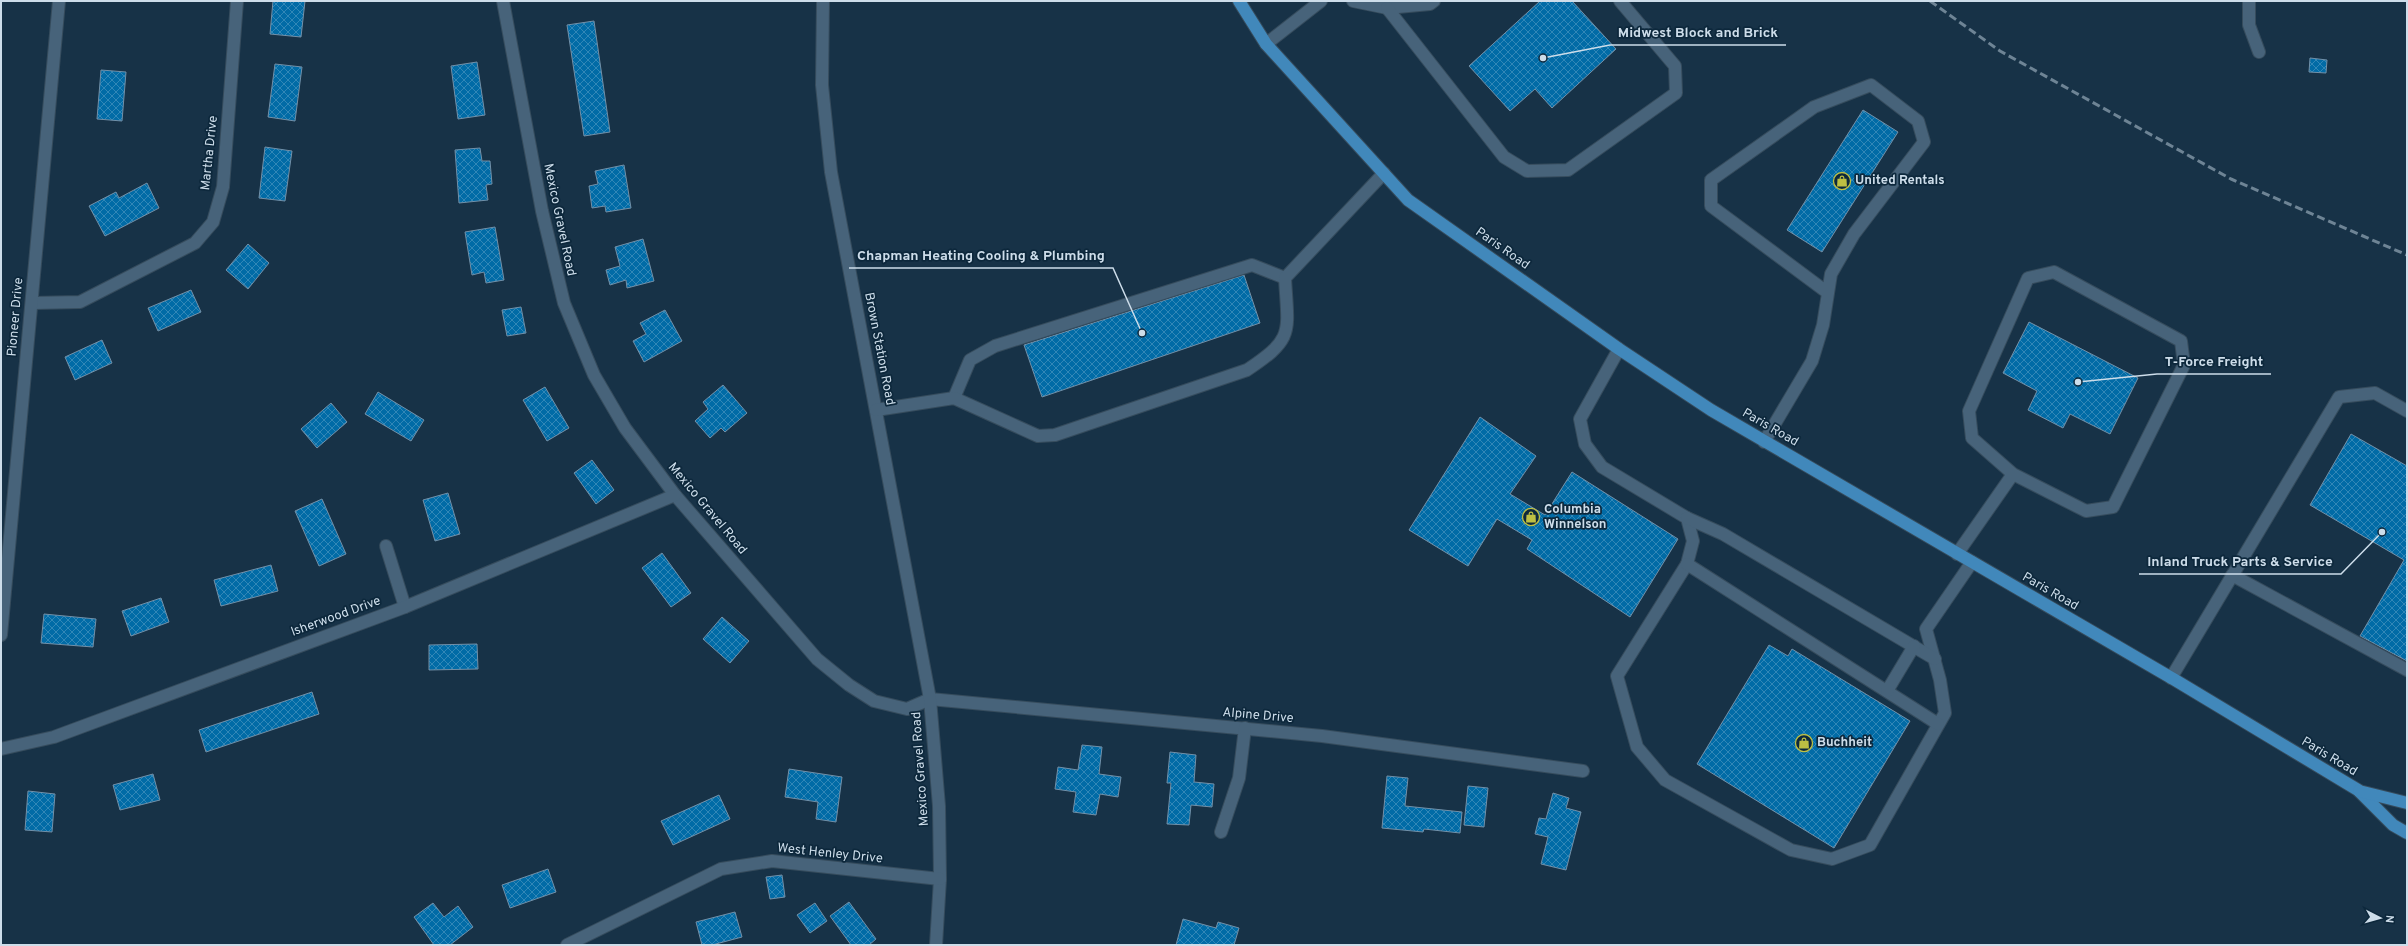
<svg xmlns="http://www.w3.org/2000/svg" width="2408" height="946" font-family="Overpass,sans-serif">
<style>
.building{fill:url(#building-cross-hatch);stroke:#7290a8}
.lines{fill:none;stroke-linecap:round;stroke-linejoin:round}
.minor-casing{stroke:#364c5d;stroke-width:14}
.major-casing{stroke:#364c5d;stroke-width:14}
.minor{stroke:#47637a;stroke-width:12}
.major{stroke:#4188bb;stroke-width:12}
.rail{stroke:#6e8495;stroke-width:3;stroke-dasharray:8 4;stroke-linecap:butt}
.labels{text-anchor:middle;dominant-baseline:central;stroke-width:3.5;stroke-linejoin:round;paint-order:stroke}
.street-label{font-size:13px;fill:#cdddea;stroke:#0d283c}
.poi-label{font-size:13px;font-weight:bold;fill:#cdddea;stroke:#0d283c;text-anchor:start}
.leader{fill:none;stroke:#cdddea;stroke-width:1.5}
.callout-dot{fill:#cdddea;stroke:#0d283c;stroke-width:1.5}
.callout-label{font-size:14px;text-anchor:middle;font-weight:bold;fill:#cdddea;stroke:#0d283c;stroke-width:3.5;stroke-linejoin:round;paint-order:stroke}
</style>
<defs>
<pattern id="building-cross-hatch" width="8" height="8" patternUnits="userSpaceOnUse"><rect width="8" height="8" fill="#016ba6"/><path d="M0 0l8 8M0 8l8-8" fill="none" stroke="#3187b7"/></pattern>
</defs>
<rect width="100%" height="100%" fill="#173247"/>
<g class="building">
<polygon points="273,1 305,1 301,37 270,34"/>
<polygon points="1540,1 1572,1 1616,49 1552,108 1535,89 1510,111 1469,66"/>
<polygon points="594,21 610,132 584,136 567,25"/>
<polygon points="2310,58 2327,60 2326,73 2309,72"/>
<polygon points="477,62 485,115 458,119 451,66"/>
<polygon points="275,64 302,67 295,121 268,117"/>
<polygon points="101,70 126,72 122,121 97,119"/>
<polygon points="1863,110 1898,132 1822,252 1787,230"/>
<polygon points="265,147 292,151 285,201 259,198"/>
<polygon points="480,148 482,161 490,161 492,184 486,185 488,200 459,203 455,150"/>
<polygon points="624,165 631,208 606,212 605,206 592,208 589,186 598,184 595,171"/>
<polygon points="147,183 159,208 105,236 89,206 116,192 119,198"/>
<polygon points="495,227 504,280 486,283 484,272 472,275 465,232"/>
<polygon points="643,239 654,281 627,288 626,280 610,285 606,270 620,266 615,247"/>
<polygon points="248,244 269,263 248,289 226,270"/>
<polygon points="1244,275 1260,323 1042,397 1024,345"/>
<polygon points="191,290 201,312 158,331 148,308"/>
<polygon points="521,307 526,333 507,336 502,310"/>
<polygon points="665,310 682,341 644,362 633,341 646,334 640,323"/>
<polygon points="2029,322 2138,378 2110,434 2070,414 2063,428 2028,410 2037,391 2003,373"/>
<polygon points="102,340 112,363 75,380 65,357"/>
<polygon points="723,385 747,413 725,432 721,428 710,438 695,421 708,409 703,402"/>
<polygon points="545,387 569,428 547,441 523,400"/>
<polygon points="378,392 424,420 411,441 365,414"/>
<polygon points="331,403 347,422 317,448 301,429"/>
<polygon points="1480,417 1536,456 1510,494 1545,515 1572,472 1678,539 1630,617 1527,549 1532,540 1497,519 1468,566 1409,530"/>
<polygon points="2351,434 2407,466 2407,661 2360,636 2404,560 2310,505"/>
<polygon points="592,460 614,490 596,504 574,473"/>
<polygon points="448,493 460,534 435,541 423,500"/>
<polygon points="322,499 346,554 319,566 295,511"/>
<polygon points="662,553 691,593 671,607 642,568"/>
<polygon points="271,565 278,591 221,606 214,580"/>
<polygon points="161,598 169,622 131,636 122,611"/>
<polygon points="44,614 96,619 93,647 41,643"/>
<polygon points="722,617 749,641 730,663 703,639"/>
<polygon points="477,644 478,669 429,670 429,645"/>
<polygon points="1769,645 1788,656 1792,649 1910,721 1834,848 1697,764"/>
<polygon points="312,692 319,714 206,752 199,730"/>
<polygon points="1082,745 1102,747 1099,774 1121,777 1118,797 1100,794 1096,815 1073,812 1076,792 1055,789 1058,767 1078,770"/>
<polygon points="1170,752 1196,755 1194,782 1214,784 1212,807 1191,805 1189,825 1167,824 1171,783 1167,783"/>
<polygon points="789,769 842,777 836,822 816,819 818,802 785,797"/>
<polygon points="153,774 160,800 120,810 113,785"/>
<polygon points="1387,776 1408,778 1405,806 1462,812 1460,833 1424,829 1423,832 1382,828"/>
<polygon points="1468,786 1488,788 1484,827 1464,825"/>
<polygon points="28,791 55,794 52,832 25,830"/>
<polygon points="1553,793 1569,798 1566,808 1581,812 1566,870 1541,864 1548,837 1535,834 1539,818 1546,819"/>
<polygon points="719,795 730,819 673,845 661,821"/>
<polygon points="548,869 556,892 510,908 502,885"/>
<polygon points="782,875 785,897 770,899 766,877"/>
<polygon points="849,902 876,939 869,945 851,945 830,916"/>
<polygon points="433,903 444,917 458,906 473,927 450,945 434,945 414,917"/>
<polygon points="815,903 827,921 810,933 797,915"/>
<polygon points="735,912 742,937 712,945 702,945 696,922"/>
<polygon points="1183,919 1216,928 1218,922 1239,928 1234,945 1176,945"/>
</g>
<g class="lines">
<g class="minor-casing">
<g id="minor">
<polyline points="503,1 542,211 564,303 594,375 625,428 675,495 817,659 849,685 874,701 907,709 930,699 1322,736 1583,771"/>
<polyline points="823,1 822,85 831,172 930,699 939,806 940,879 936,945"/>
<polyline points="1353,1 1387,8 1430,4 1434,1"/>
<polyline points="2249,1 2249,25 2259,52"/>
<polyline points="1387,8 1504,157 1527,171 1568,170 1676,93 1675,66 1620,1"/>
<polyline points="1266,44 1321,1"/>
<polyline points="32,303 80,302 195,243 213,222 223,187 237,1"/>
<polyline points="1619,349 1580,419 1585,444 1602,467 1687,518 1693,541 1687,564 1617,676 1637,747 1665,780 1791,850 1832,859 1870,845 1945,713 1940,680 1926,629 1972,562"/>
<polyline points="954,398 970,360 995,346 1252,265 1285,278"/>
<path d="M 876,410 L 954,398 L 1038,436 L 1055,435 L 1247,370 C 1295,338 1288,333 1285,278 L 1384,173"/>
<polyline points="1764,442 1812,361 1823,325 1831,274 1854,234 1924,142 1918,121 1871,85 1814,107 1711,180 1711,206 1828,293"/>
<polyline points="1687,518 1723,534 1935,659"/>
<polyline points="386,546 405,607"/>
<polyline points="1957,554 2013,474 2086,511 2113,507 2184,365 2181,341 2054,272 2028,278 1969,411 1972,438 2013,474"/>
<polyline points="1687,564 1938,724"/>
<polyline points="2232,575 2407,670"/>
<polyline points="1,635 59,1"/>
<polyline points="2171,678 2339,397 2375,393 2407,411"/>
<polyline points="1887,691 1914,646"/>
<polyline points="1,749 54,737 405,607 675,495"/>
<polyline points="1221,832 1239,778 1245,728"/>
<polyline points="567,945 721,869 772,861 940,879"/>
</g>
</g>
<g class="major-casing">
<g id="major">
<polyline points="1239,1 1266,44 1408,200 1619,349 1711,410 2175,680 2358,790 2393,825 2407,833"/>
<polyline points="2359,791 2407,803"/>
</g>
</g>
<use href="#minor" class="minor"/>
<use href="#major" class="major"/>
<polyline class="rail" points="1930,1 2000,51 2231,179 2407,255"/>
</g>
<defs>
<g id="shop-ring" transform="scale(0.9)"><circle r="9.5" fill="#0d283c" stroke="#bdbf43" stroke-width="1.5"/><path d="M-5-2.5h2.3a2.7 3.5 0 0 1 5.4 0H5L5.5 6h-11ZM-1.5-2.5h3a1.5 2.3 0 0 0-3 0Z" fill="#bdbf43"/></g>
</defs>
<g fill-rule="evenodd">
<use href="#shop-ring" x="1842" y="181"/>
<use href="#shop-ring" x="1531" y="517"/>
<use href="#shop-ring" x="1804" y="743"/>
</g>
<g class="labels">
<g class="street-label">
<text transform="translate(210 153) rotate(-84)">Martha Drive</text>
<text transform="translate(559 220) rotate(78)">Mexico Gravel Road</text>
<text transform="translate(1502 249) rotate(35)">Paris Road</text>
<text transform="translate(16 317) rotate(-85)">Pioneer Drive</text>
<text transform="translate(879 349) rotate(79)">Brown Station Road</text>
<text transform="translate(1770 428) rotate(30)">Paris Road</text>
<text transform="translate(707 509) rotate(50)">Mexico Gravel Road</text>
<text transform="translate(2050 592) rotate(30)">Paris Road</text>
<text transform="translate(336 617) rotate(-20)">Isherwood Drive</text>
<text transform="translate(1258 716) rotate(5)">Alpine Drive</text>
<text transform="translate(2329 757) rotate(31)">Paris Road</text>
<text transform="translate(921 769) rotate(-94)">Mexico Gravel Road</text>
<text transform="translate(830 854) rotate(6)">West Henley Drive</text>
</g>
<g class="poi-label">
<text x="1855" y="181">United Rentals</text>
<text x="1544" y="510">Columbia<tspan x="1544" dy="15">Winnelson</tspan></text>
<text x="1817" y="743">Buchheit</text>
</g>
</g>
<path class="leader" d="M1543 58L1610 45H1786M1142 333L1113 268H849M2078 382L2157 374H2271M2382 532L2341 574H2139"/>
<g class="callout-dot">
<circle cx="1543" cy="58" r="4"/>
<circle cx="1142" cy="333" r="4"/>
<circle cx="2078" cy="382" r="4"/>
<circle cx="2382" cy="532" r="4"/>
</g>
<g class="callout-label">
<text x="1698" y="37">Midwest Block and Brick</text>
<text x="981" y="260">Chapman Heating Cooling &amp; Plumbing</text>
<text x="2214" y="366">T-Force Freight</text>
<text x="2240" y="566">Inland Truck Parts &amp; Service</text>
</g>
<rect width="2408" height="946" fill="none" stroke="#cdddea" stroke-width="4"/>
<g transform="translate(2380 918) rotate(96)" stroke="#0d283c" stroke-width="3" paint-order="stroke">
<path d="M0-3L7 15L0 10L-7 15Z" fill="#cdddea"/>
<text y="-6" font-size="11" font-weight="bold" text-anchor="middle" fill="#cdddea">N</text>
</g>
</svg>
